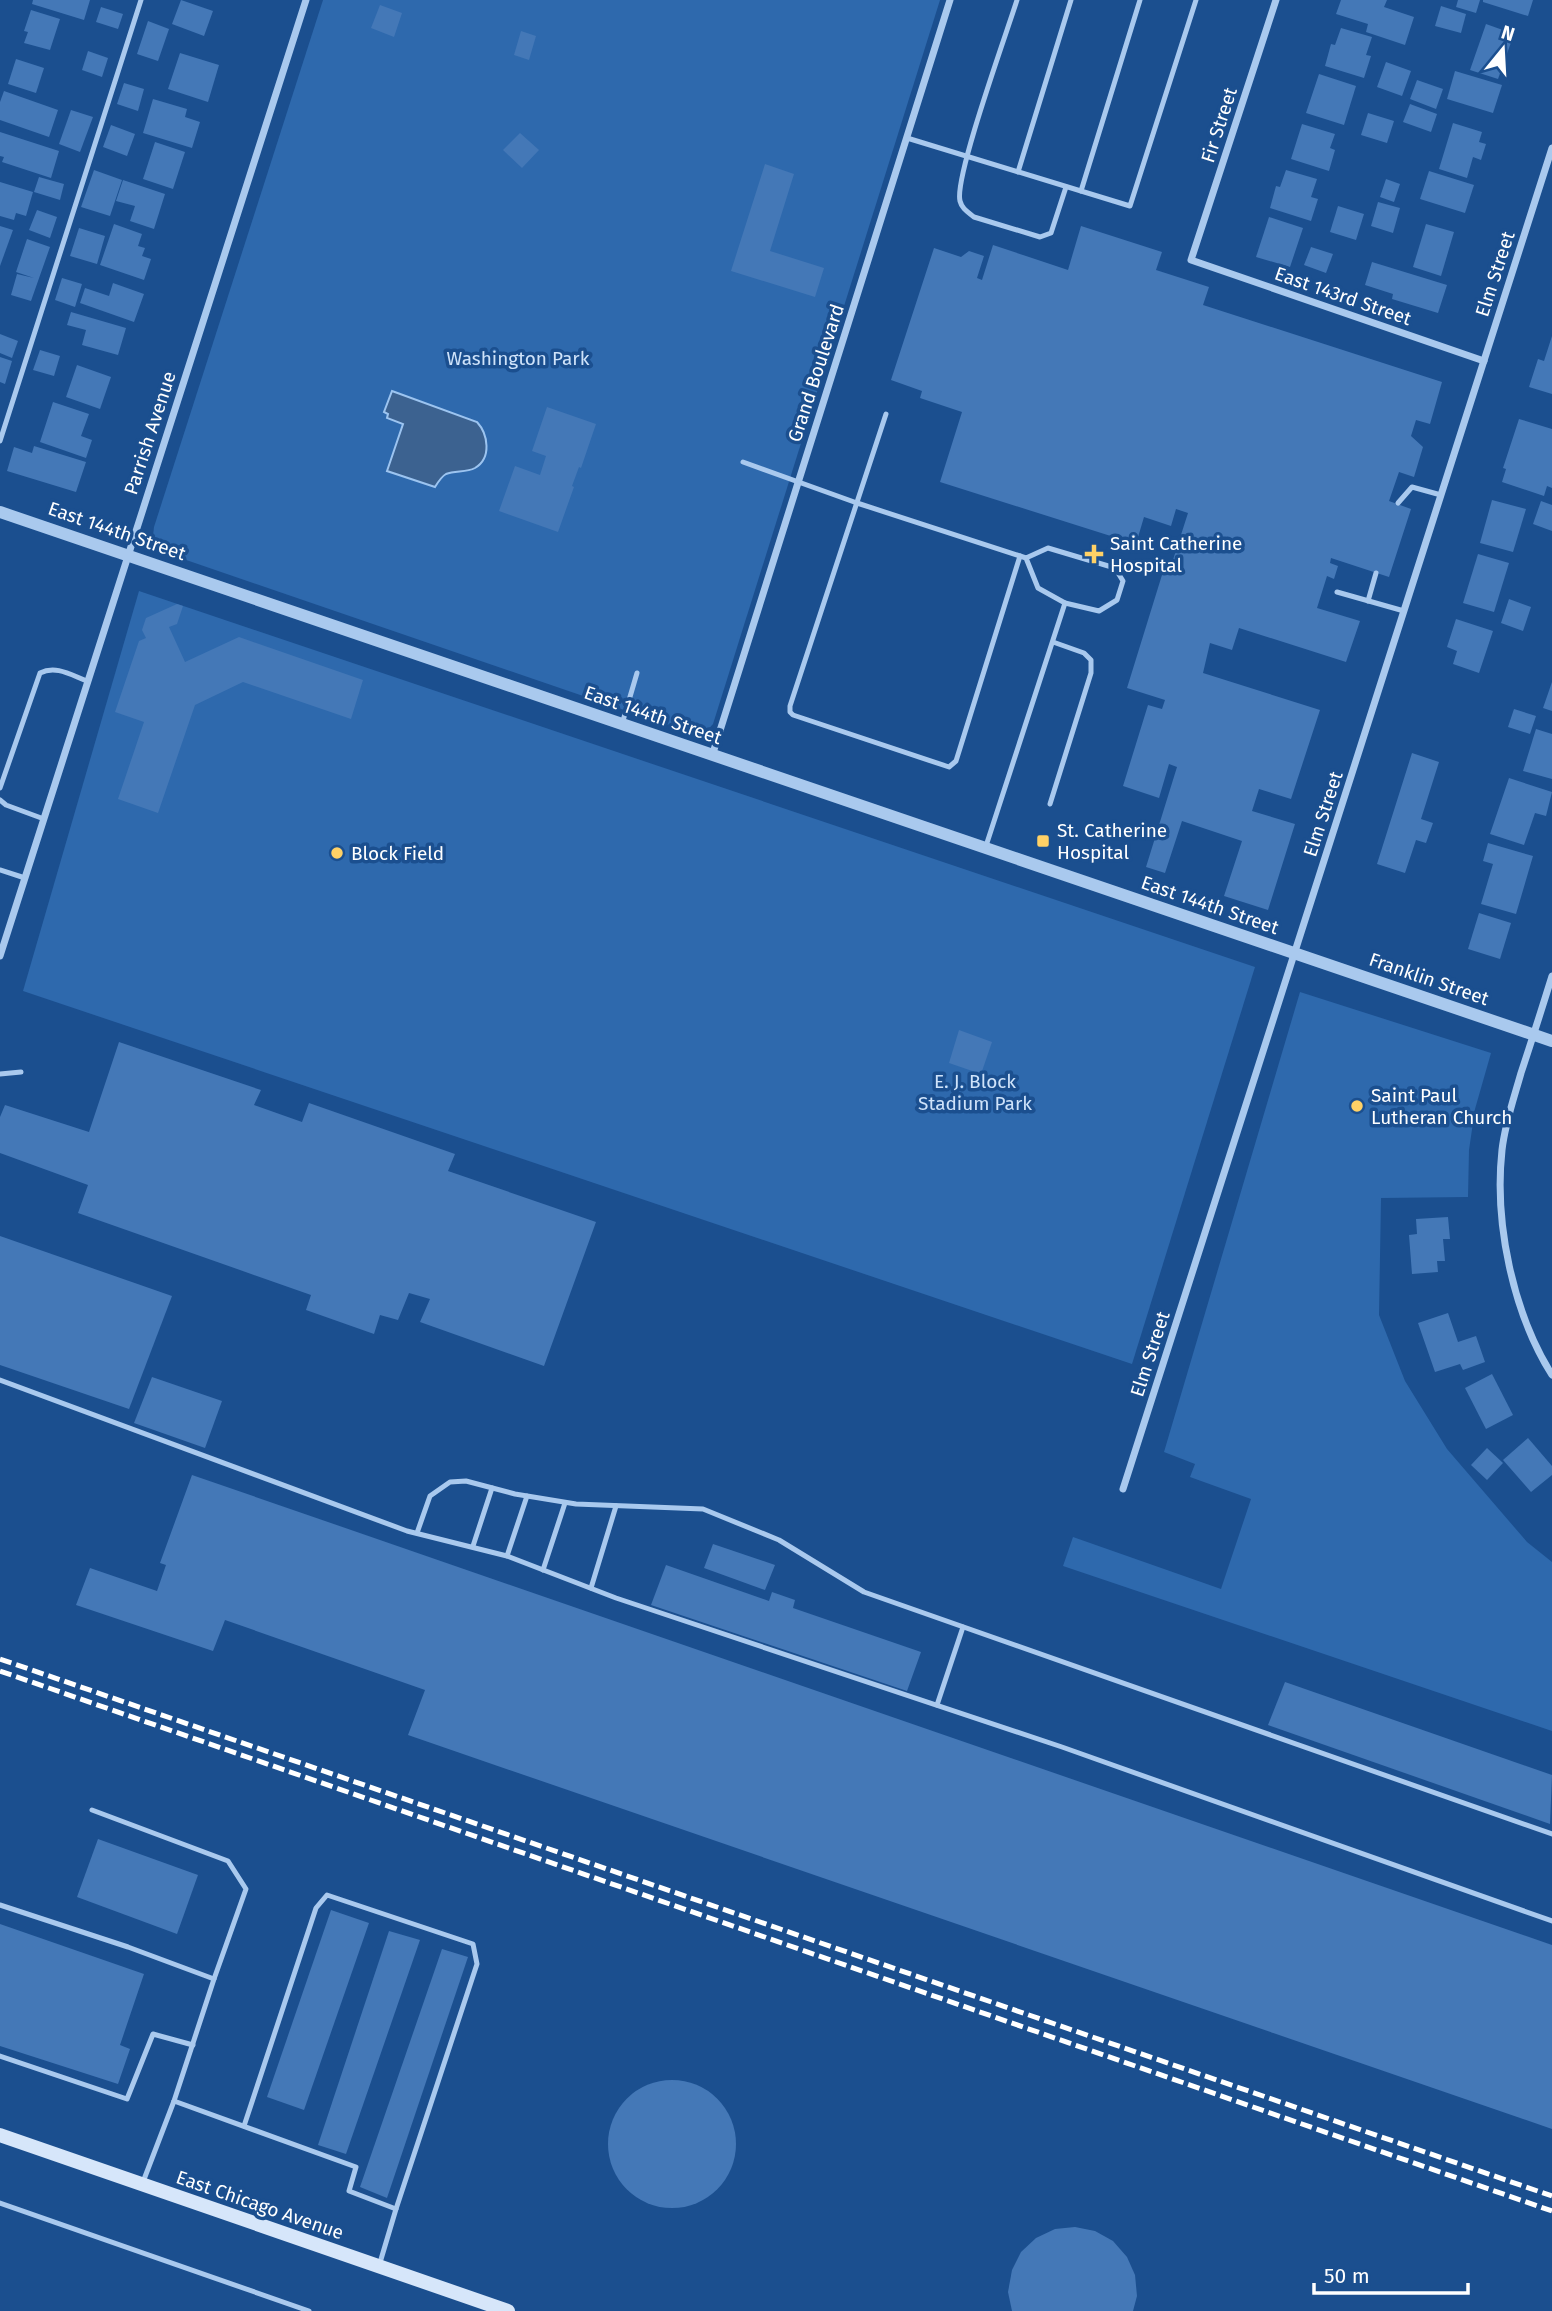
<svg xmlns="http://www.w3.org/2000/svg" width="1552" height="2311" font-family="'Fira Sans',sans-serif">
<style>
.green{fill:#2e69ad}
.water{fill:#3c6290;stroke:#9cc4f0;stroke-width:2}
.building{fill:#4478b7}
.lines{fill:none;stroke-linecap:round;stroke-linejoin:round}
.service{stroke:#a9c9ee;stroke-width:5}
.minor{stroke:#a9c9ee;stroke-width:7}
.tertiary{stroke:#a9c9ee;stroke-width:12}
.secondary{stroke:#d6e6fa;stroke-width:14}
.rail{stroke:#fff;stroke-width:5;stroke-dasharray:12 5;stroke-linecap:butt}
.poi-dot{fill:#ffd166;stroke:#1b4f8f;stroke-width:2.5}
.labels{text-anchor:middle;dominant-baseline:central;stroke-width:7;stroke-linejoin:round;paint-order:stroke}
.street-label{font-size:19px;fill:#fff;stroke:#1b4f8f}
.park-label{font-size:19px;fill:#cfe3fa;stroke:#1b4f8f}
.poi-label{font-size:19px;fill:#fff;stroke:#1b4f8f;text-anchor:start}
</style>
<rect width="100%" height="100%" fill="#1b4f8f"/>
<g class="green">
<polygon points="323,0 940,0 713,724 704,734 694,734 160,551 152,545 154,527"/>
<polygon points="139,591 1255,967 1132,1364 23,991"/>
<polygon points="1300,992 1491,1053 1475,1109 1469,1150 1468,1197 1381,1198 1379,1315 1405,1381 1447,1449 1527,1542 1552,1562 1552,1731 1063,1566 1073,1537 1221,1589 1251,1499 1190,1477 1195,1464 1164,1452"/>
</g>
<path class="water" d="M 392,391 L 477,422 C 488,434 492,458 475,468 C 466,473 455,470 446,474 C 441,477 438,482 435,487 L 387,471 L 403,424 L 387,418 L 388,414 L 384,412 Z"/>
<g class="building">
<polygon points="33,0 90,0 84,20 32,4"/>
<polygon points="181,0 213,11 204,36 172,24"/>
<polygon points="1341,0 1387,0 1384,7 1414,17 1405,45 1366,32 1368,24 1336,14"/>
<polygon points="1458,0 1480,0 1476,13 1456,7"/>
<polygon points="1483,0 1533,0 1528,16 1483,2"/>
<polygon points="380,5 402,13 394,37 371,28"/>
<polygon points="1441,6 1466,14 1461,33 1435,26"/>
<polygon points="101,7 123,14 118,29 96,22"/>
<polygon points="31,10 60,19 50,50 24,43 28,32 24,31"/>
<polygon points="148,21 169,29 158,61 137,54"/>
<polygon points="1486,24 1514,34 1498,79 1470,70"/>
<polygon points="1341,28 1372,37 1366,55 1371,56 1364,78 1325,66 1331,44 1335,45"/>
<polygon points="521,31 536,36 529,60 514,55"/>
<polygon points="88,51 108,58 102,77 82,70"/>
<polygon points="180,53 219,65 208,102 168,89"/>
<polygon points="16,59 44,68 36,93 8,84"/>
<polygon points="1386,62 1411,71 1402,96 1377,87"/>
<polygon points="1455,71 1502,85 1493,113 1447,99"/>
<polygon points="1319,74 1356,86 1344,125 1306,113"/>
<polygon points="1417,80 1443,89 1436,109 1410,99"/>
<polygon points="124,83 144,89 138,111 117,104"/>
<polygon points="4,91 58,110 49,137 0,120 0,102"/>
<polygon points="153,99 187,109 185,117 200,122 192,148 143,133"/>
<polygon points="1410,104 1437,114 1431,132 1403,122"/>
<polygon points="71,110 93,117 80,152 59,144"/>
<polygon points="1368,113 1394,121 1387,143 1361,135"/>
<polygon points="1453,123 1482,132 1479,142 1486,144 1481,160 1473,157 1467,178 1439,169"/>
<polygon points="1302,124 1335,134 1330,148 1335,150 1329,171 1291,159"/>
<polygon points="111,125 135,134 127,156 103,147"/>
<polygon points="0,132 59,151 51,178 2,162 4,157 0,156"/>
<polygon points="520,133 539,150 522,168 503,150"/>
<polygon points="155,142 185,152 173,189 143,179"/>
<polygon points="765,164 794,174 770,251 824,268 815,297 731,271"/>
<polygon points="94,170 122,180 110,216 81,207"/>
<polygon points="1286,170 1317,179 1311,197 1318,199 1311,221 1270,208 1276,186 1280,187"/>
<polygon points="1429,171 1474,185 1465,213 1420,199"/>
<polygon points="39,177 64,184 60,200 34,192"/>
<polygon points="1386,179 1400,184 1394,202 1380,197"/>
<polygon points="123,180 165,194 154,229 130,221 135,206 116,201"/>
<polygon points="0,182 33,192 26,216 16,213 14,220 0,216"/>
<polygon points="1378,202 1400,208 1393,233 1371,226"/>
<polygon points="1338,206 1364,214 1356,240 1330,232"/>
<polygon points="37,210 57,217 50,238 29,230"/>
<polygon points="1269,217 1303,228 1290,267 1256,257"/>
<polygon points="114,224 142,234 138,246 145,248 142,256 151,259 144,280 100,265"/>
<polygon points="1426,224 1454,232 1441,276 1413,267"/>
<polygon points="0,226 13,230 0,266"/>
<polygon points="1081,226 1162,252 1156,270 1209,287 1203,305 1442,382 1430,424 1416,420 1411,436 1423,447 1414,477 1399,472 1389,501 1411,509 1389,577 1331,558 1330,563 1338,566 1334,579 1327,576 1317,608 1360,621 1346,662 1239,628 1232,650 1210,643 1203,673 1320,710 1291,799 1259,789 1252,811 1295,824 1268,910 1224,896 1242,841 1182,821 1165,873 1146,867 1177,767 1169,764 1159,798 1123,786 1148,705 1162,709 1165,700 1127,688 1166,562 1172,563 1188,513 1176,509 1171,526 1144,517 1136,544 940,482 962,412 920,398 922,391 891,380 934,248 961,257 969,251 984,256 977,278 982,280 993,245 1068,270"/>
<polygon points="79,228 105,236 97,264 70,256"/>
<polygon points="27,239 50,247 31,301 11,295 17,274 34,278 16,272"/>
<polygon points="1311,247 1333,254 1326,273 1304,265"/>
<polygon points="1372,262 1447,285 1438,313 1392,299 1393,294 1365,285"/>
<polygon points="62,278 82,284 75,307 55,300"/>
<polygon points="113,283 144,294 134,322 80,303 85,288 109,296"/>
<polygon points="71,312 126,328 118,355 82,345 86,330 67,325"/>
<polygon points="0,334 18,341 12,358 0,353"/>
<polygon points="1552,336 1552,394 1529,387 1538,359 1544,361"/>
<polygon points="40,350 60,356 54,376 33,370"/>
<polygon points="0,357 12,361 5,384 0,382"/>
<polygon points="77,365 111,377 100,409 66,397"/>
<polygon points="53,402 89,414 81,436 92,440 86,458 40,442"/>
<polygon points="547,407 596,424 581,468 579,467 572,486 574,487 558,532 499,511 515,466 540,475 546,456 532,451"/>
<polygon points="1519,419 1552,429 1552,488 1547,486 1544,496 1502,482 1506,469 1503,468"/>
<polygon points="34,446 86,462 76,492 7,471 14,447 32,453"/>
<polygon points="1492,500 1526,509 1513,552 1480,543"/>
<polygon points="1541,501 1552,505 1552,531 1533,524"/>
<polygon points="1478,554 1509,563 1494,612 1463,603"/>
<polygon points="1509,599 1531,607 1523,631 1501,623"/>
<polygon points="177,604 183,606 177,624 169,627 185,662 239,637 363,680 351,719 243,682 195,705 158,813 118,799 144,722 115,712 139,641 146,638 142,630 146,618"/>
<polygon points="1456,619 1493,631 1479,673 1453,664 1457,651 1447,647"/>
<polygon points="1552,682 1552,711 1543,708"/>
<polygon points="1514,709 1536,716 1530,734 1508,727"/>
<polygon points="1536,729 1552,734 1552,779 1523,771"/>
<polygon points="1412,753 1439,762 1421,819 1433,823 1426,843 1416,840 1405,873 1377,864"/>
<polygon points="1509,778 1552,792 1546,816 1535,813 1524,845 1490,834"/>
<polygon points="1488,843 1533,856 1516,914 1481,904 1493,864 1483,861"/>
<polygon points="1479,913 1511,923 1500,959 1468,949"/>
<polygon points="959,1030 992,1042 981,1074 949,1063"/>
<polygon points="119,1042 261,1090 254,1105 302,1122 309,1103 455,1154 448,1171 596,1222 544,1366 420,1322 430,1299 409,1293 398,1320 380,1315 374,1334 306,1310 311,1295 78,1213 88,1185 0,1153 0,1117 5,1105 89,1132"/>
<polygon points="1448,1217 1450,1239 1443,1239 1445,1261 1437,1261 1438,1272 1412,1274 1409,1235 1417,1234 1416,1219"/>
<polygon points="0,1236 172,1296 129,1409 0,1365"/>
<polygon points="1448,1313 1458,1342 1476,1336 1485,1362 1463,1370 1460,1364 1435,1372 1418,1323"/>
<polygon points="1492,1374 1513,1415 1486,1429 1465,1388"/>
<polygon points="152,1377 222,1401 205,1448 134,1423"/>
<polygon points="1528,1438 1552,1466 1552,1475 1531,1492 1503,1460"/>
<polygon points="1487,1448 1503,1463 1487,1480 1471,1465"/>
<polygon points="192,1475 1552,1945 1552,2129 408,1735 425,1690 225,1620 213,1651 76,1605 90,1568 157,1591 166,1565 160,1563"/>
<polygon points="713,1544 775,1565 765,1590 704,1568"/>
<polygon points="666,1565 769,1601 772,1592 795,1600 793,1608 921,1652 907,1691 651,1605"/>
<polygon points="1285,1682 1552,1775 1550,1824 1268,1725"/>
<polygon points="98,1839 198,1875 177,1934 77,1897"/>
<polygon points="331,1910 369,1923 304,2110 267,2097"/>
<polygon points="0,1924 144,1974 120,2045 130,2049 118,2084 0,2046"/>
<polygon points="389,1931 420,1940 346,2154 318,2145"/>
<polygon points="442,1949 468,1957 387,2198 360,2187"/>
<circle cx="672" cy="2144" r="64"/>
<polygon points="1075,2227 1095,2231 1113,2241 1127,2257 1135,2275 1137,2296 1133,2311 1012,2311 1008,2292 1012,2270 1021,2252 1036,2238 1055,2229"/>
</g>
<g class="lines">
<g class="service">
<path d="M 1017,0 C 1007,32 954,178 960,201 C 962,209 968,212 974,217 L 1040,237 L 1051,233 L 1066,187"/>
<polyline points="907,138 1130,206 1196,0"/>
<polyline points="1018,172 1071,0"/>
<polyline points="1081,191 1140,0"/>
<polyline points="886,414 790,706 790,712 793,715 949,767 956,761 1020,556"/>
<polyline points="0,441 141,0"/>
<polyline points="743,462 857,503 1026,558 1048,548 1115,568 1123,581 1117,600 1099,611 1065,603 1038,588 1026,558"/>
<polyline points="1398,503 1412,487 1441,495"/>
<polyline points="1337,592 1404,611"/>
<polyline points="1368,601 1376,573"/>
<polyline points="622,724 637,673"/>
<path d="M 0,788 L 40,673 C 56,665 71,675 87,681"/>
<polyline points="0,800 6,805 44,819"/>
<polyline points="1050,804 1091,673 1091,660 1084,653 1053,642"/>
<polyline points="985,849 1065,603"/>
<polyline points="0,870 25,878"/>
<polyline points="0,1074 21,1072"/>
<polyline points="0,1380 407,1531 507,1556 616,1598 1062,1747 1552,1921"/>
<polyline points="417,1533 430,1496 450,1482 466,1481 515,1494 576,1504 703,1509 779,1540 864,1592 1552,1834"/>
<polyline points="473,1546 492,1488"/>
<polyline points="507,1556 527,1496"/>
<polyline points="543,1570 565,1503"/>
<polyline points="591,1588 616,1506"/>
<polyline points="937,1705 963,1627"/>
<polyline points="92,1810 228,1861 246,1889 214,1979"/>
<polyline points="0,1905 128,1947 214,1979 174,2101 143,2182"/>
<polyline points="0,2056 127,2099 153,2034 193,2045"/>
<polyline points="174,2101 356,2167 349,2191 396,2209 379,2266"/>
<polyline points="244,2126 316,1908 327,1895 473,1944 477,1964 396,2209"/>
<polyline points="0,2203 309,2311"/>
</g>
<g class="minor">
<polyline points="1276,0 1191,260 1484,361"/>
<polyline points="712,756 950,0"/>
<polyline points="0,956 306,0"/>
<path d="M 1552,976 C 1542,1008 1532,1040 1521,1073 C 1514,1098 1505,1123 1502,1150 C 1494,1223 1513,1313 1552,1375"/>
<polyline points="1123,1489 1552,148"/>
</g>
<polyline class="tertiary" points="0,512 1552,1041"/>
<polyline class="secondary" points="0,2135 508,2311"/>
<g class="rail">
<polyline points="0,1659 1552,2196"/>
<polyline points="0,1671 1552,2211"/>
</g>
</g>
<g class="poi-dot">
<path d="M1090.5 543.5h7v7h7v7h-7v7h-7v-7h-7v-7h7z"/>
<rect x="1036" y="834" width="14" height="14" rx="3.5"/>
<circle cx="337" cy="853" r="7"/>
<circle cx="1357" cy="1106" r="7"/>
</g>
<g class="labels">
<g class="street-label">
<text transform="translate(1219 125) rotate(-72)">Fir Street</text>
<text transform="translate(1495 274) rotate(-72)">Elm Street</text>
<text transform="translate(1343 296) rotate(19)">East 143rd Street</text>
<text transform="translate(816 373) rotate(-72)">Grand Boulevard</text>
<text transform="translate(150 433) rotate(-72)">Parrish Avenue</text>
<text transform="translate(117 531) rotate(19)">East 144th Street</text>
<text transform="translate(653 715) rotate(19)">East 144th Street</text>
<text transform="translate(1323 814) rotate(-72)">Elm Street</text>
<text transform="translate(1210 905) rotate(19)">East 144th Street</text>
<text transform="translate(1429 979) rotate(19)">Franklin Street</text>
<text transform="translate(1150 1354) rotate(-72)">Elm Street</text>
<text transform="translate(260 2205) rotate(19)">East Chicago Avenue</text>
</g>
<g class="park-label">
<text x="518" y="358">Washington Park</text>
<text x="975" y="1081">E. J. Block<tspan x="975" dy="22">Stadium Park</tspan></text>
</g>
<g class="poi-label">
<text x="1110" y="543">Saint Catherine<tspan x="1110" dy="22">Hospital</tspan></text>
<text x="1057" y="830">St. Catherine<tspan x="1057" dy="22">Hospital</tspan></text>
<text x="351" y="853">Block Field</text>
<text x="1371" y="1095">Saint Paul<tspan x="1371" dy="22">Lutheran Church</tspan></text>
</g>
</g>
<g transform="translate(1503 49) rotate(18)" stroke="#1b4f8f" stroke-width="5" paint-order="stroke">
<path d="M0-5L12 26L0 18L-12 26Z" fill="#ffffff"/>
<text y="-10" font-size="19" font-weight="bold" text-anchor="middle" fill="#ffffff">N</text>
</g>
<path d="M1314 2283v10h154v-10" fill="none" stroke="#ffffff" stroke-width="3.5"/>
<text x="1324" y="2283" font-size="21" fill="#ffffff" stroke="#1b4f8f" stroke-width="5" paint-order="stroke">50 m</text>
</svg>
